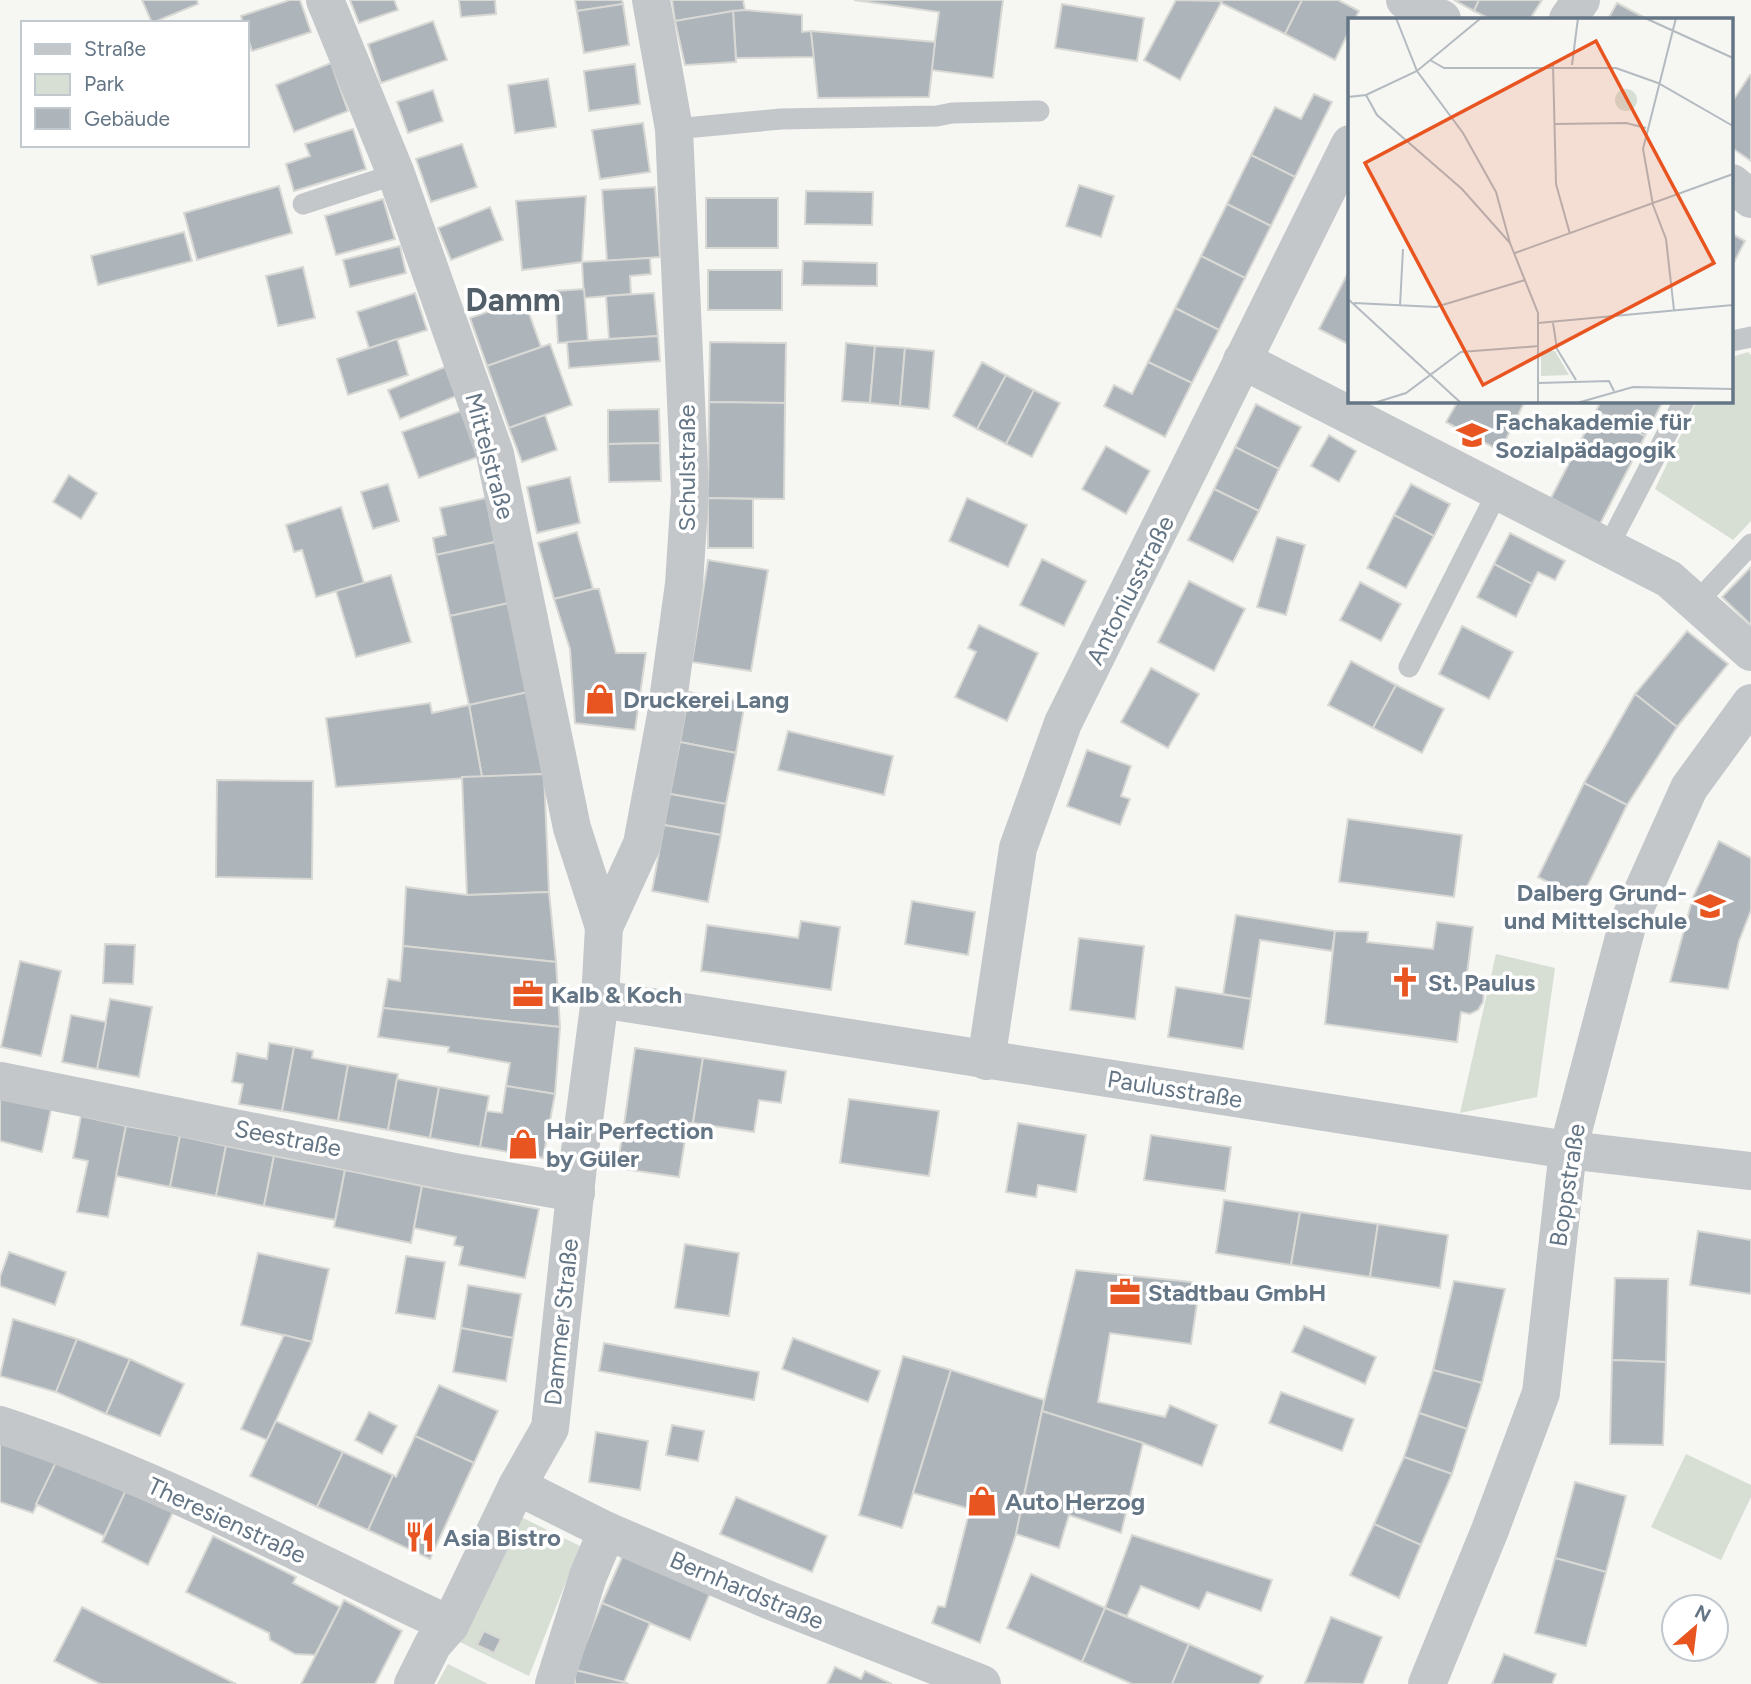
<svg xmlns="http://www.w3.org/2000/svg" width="1751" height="1684" font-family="Figtree,sans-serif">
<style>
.green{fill:#d7ded4}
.building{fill:#adb4ba;stroke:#d8d8d5;stroke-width:2}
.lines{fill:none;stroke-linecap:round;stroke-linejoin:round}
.service{stroke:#c3c7ca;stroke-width:21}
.minor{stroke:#c3c7ca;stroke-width:38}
.labels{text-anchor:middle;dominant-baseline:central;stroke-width:7;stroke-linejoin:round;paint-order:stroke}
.poi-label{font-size:24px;font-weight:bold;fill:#647585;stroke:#fff;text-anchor:start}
.street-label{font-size:24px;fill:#647585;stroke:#fff}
.district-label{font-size:32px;font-weight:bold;fill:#525f69;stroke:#fff}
.inset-road{fill:none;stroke:#b3bac0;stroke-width:2}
.view{fill:#e85521;fill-opacity:0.15;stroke:#e85521;stroke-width:3.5}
.inset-edge{fill:none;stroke:#647585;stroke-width:3.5}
</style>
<rect width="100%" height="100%" fill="#f6f6f3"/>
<g class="green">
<polygon points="1748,352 1751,355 1751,521 1733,540 1655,489 1697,401 1732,401 1732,357"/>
<polygon points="1496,954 1555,968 1537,1097 1460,1113"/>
<polygon points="1686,1454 1751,1485 1751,1497 1721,1560 1651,1527"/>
<polygon points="521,1517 580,1546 529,1676 460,1642"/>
<polygon points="448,1664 488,1684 437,1684"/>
</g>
<g class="building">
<polygon points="142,0 197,0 198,4 152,23"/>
<polygon points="290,0 300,0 311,32 252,51 247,35 247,23 243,23 241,16"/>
<polygon points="350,0 394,0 398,10 359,23"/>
<polygon points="459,0 495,0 496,14 461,17"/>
<polygon points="575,0 622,0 623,4 577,11"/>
<polygon points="672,0 743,0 745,10 675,21"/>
<polygon points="854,0 1003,0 993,78 931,70 939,12"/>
<polygon points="1176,0 1222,1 1180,80 1144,60"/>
<polygon points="1223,0 1302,0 1285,34 1221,3"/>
<polygon points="1302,0 1338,0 1359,11 1355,19 1350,19 1350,29 1335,60 1285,34"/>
<polygon points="1454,0 1479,0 1474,11"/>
<polygon points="1479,0 1542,0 1530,19 1490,19 1474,11"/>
<polygon points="1617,3 1647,19 1608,19"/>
<polygon points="623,4 629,45 584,53 577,11"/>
<polygon points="1062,4 1144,18 1137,61 1055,48"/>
<polygon points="745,10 802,15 802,32 811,31 814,57 736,58 733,11"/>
<polygon points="733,11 736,62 685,65 675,21"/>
<polygon points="433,21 447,60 381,83 368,44"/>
<polygon points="811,31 935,42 929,97 818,98"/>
<polygon points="331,63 348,111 294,132 276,85"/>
<polygon points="635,64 640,104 589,111 584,71"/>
<polygon points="1750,75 1751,76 1751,161 1732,148 1732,102"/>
<polygon points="548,79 556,127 515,133 508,85"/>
<polygon points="433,90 443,121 408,133 397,102"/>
<polygon points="1314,94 1332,102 1295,177 1251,155 1275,107 1301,119"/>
<polygon points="643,123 650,172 600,179 592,130"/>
<polygon points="353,129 366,169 294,191 286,164 310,156 305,144"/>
<polygon points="462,144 477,187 431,202 416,159"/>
<polygon points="1251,155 1295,177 1271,226 1227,204"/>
<polygon points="1079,185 1114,196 1101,237 1066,226"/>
<polygon points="279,186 292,233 197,260 184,213"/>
<polygon points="655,187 660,257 607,261 602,190"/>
<polygon points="806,191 873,192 872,225 805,224"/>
<polygon points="586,196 582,262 522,270 516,201"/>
<rect x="706" y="198" width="72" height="50"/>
<polygon points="383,199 395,239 336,255 325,216"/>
<polygon points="1227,204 1271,226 1245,278 1201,256"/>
<polygon points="490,207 503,240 451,260 438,228"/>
<polygon points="184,232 192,261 98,285 91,256"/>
<polygon points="1732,234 1745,241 1732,266"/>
<polygon points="400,246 406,273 350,287 343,260"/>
<polygon points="1201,256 1245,278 1219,330 1175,308"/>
<polygon points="650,258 651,274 630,276 631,294 584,298 582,262"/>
<polygon points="803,261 877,263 877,286 802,285"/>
<polygon points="303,267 315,318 278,326 266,276"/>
<polygon points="1350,269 1350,345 1319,329"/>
<rect x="708" y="270" width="74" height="40"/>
<polygon points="584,289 588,341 558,343 555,291"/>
<polygon points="415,293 427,330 369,348 357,312"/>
<polygon points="654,293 658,336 609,339 606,296"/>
<polygon points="524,299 541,347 487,366 470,318"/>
<polygon points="1175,308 1219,330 1192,383 1148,362"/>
<polygon points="658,336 660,361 569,368 567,342"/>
<polygon points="397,339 408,375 348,395 337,359"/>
<polygon points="710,342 786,343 785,403 709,402"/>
<polygon points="846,343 875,346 870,403 842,401"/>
<polygon points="550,344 572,405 509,428 487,366"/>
<polygon points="875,346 905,348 900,406 870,403"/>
<polygon points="905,348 934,351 929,409 900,406"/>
<polygon points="982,362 1006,375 977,429 953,416"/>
<polygon points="1148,362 1192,383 1165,437 1104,406 1114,385 1132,394"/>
<polygon points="445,367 456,396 400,419 388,390"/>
<polygon points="1006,375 1034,390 1006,444 977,429"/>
<polygon points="1034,390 1060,403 1032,457 1006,444"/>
<polygon points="1458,401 1525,401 1500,451 1446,422"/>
<polygon points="1601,401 1663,401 1645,436 1596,411"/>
<polygon points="709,402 785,403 784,499 708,498"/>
<polygon points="1256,404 1301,427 1279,469 1235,447"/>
<polygon points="659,409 660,443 608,444 608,410"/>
<polygon points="461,411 478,457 419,478 402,432"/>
<polygon points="1596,411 1645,436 1600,524 1551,498"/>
<polygon points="545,415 557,450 522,462 509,428"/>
<polygon points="1329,435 1356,451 1339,482 1311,466"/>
<polygon points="660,443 661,481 609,482 608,444"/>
<polygon points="1106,446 1150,471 1126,514 1082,489"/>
<polygon points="1235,447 1279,469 1259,511 1214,489"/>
<polygon points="69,475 97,493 81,519 53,502"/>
<polygon points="570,477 580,523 537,533 527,487"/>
<polygon points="388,484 399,521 373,529 361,492"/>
<polygon points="1411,484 1450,504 1434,536 1394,515"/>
<polygon points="1214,489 1259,511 1233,562 1188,540"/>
<polygon points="486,498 495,542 436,555 433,538 446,535 440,508"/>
<polygon points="708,498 753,499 753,548 708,548"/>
<polygon points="967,498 1027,525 1008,567 949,541"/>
<polygon points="341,507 364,583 316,597 302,550 294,552 286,525"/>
<polygon points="1394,515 1434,536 1406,588 1367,568"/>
<polygon points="577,532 593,589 554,599 538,543"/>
<polygon points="1510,533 1565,561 1555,580 1538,572 1532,584 1494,564"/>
<polygon points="1277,537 1305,545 1286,615 1257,607"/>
<polygon points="495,542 509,603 450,616 436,555"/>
<polygon points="1042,559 1086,581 1064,626 1020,605"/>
<polygon points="708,560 768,570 751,671 692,662"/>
<polygon points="1494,564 1532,584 1516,617 1477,597"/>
<polygon points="1751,567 1751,625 1722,597"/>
<polygon points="391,575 411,642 356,657 336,591"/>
<polygon points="1189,581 1245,609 1214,671 1158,642"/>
<polygon points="1360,582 1401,604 1381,641 1340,620"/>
<polygon points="593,589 599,589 616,653 646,653 635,730 575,723 570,649 554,599"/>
<polygon points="509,603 528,692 469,705 450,616"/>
<polygon points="979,625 1038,653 1007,721 955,697 976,652 968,648"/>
<polygon points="1462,626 1513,652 1489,699 1439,674"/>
<polygon points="1687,631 1728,664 1677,727 1635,694"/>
<polygon points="1351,661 1396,685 1373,728 1328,705"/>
<polygon points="1151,668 1199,694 1168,748 1121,722"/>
<polygon points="1396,685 1444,709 1422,753 1373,728"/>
<polygon points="528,692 544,774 482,777 469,705"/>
<polygon points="689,692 745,702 736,753 680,742"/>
<polygon points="1635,694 1677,727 1627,805 1584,783"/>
<polygon points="430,703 432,713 469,705 482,777 336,787 326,718"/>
<polygon points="788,731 893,756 884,795 778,770"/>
<polygon points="680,742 736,753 726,804 670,794"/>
<polygon points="1087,750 1131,766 1121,796 1130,799 1120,825 1067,806"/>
<polygon points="544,774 549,892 467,895 462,777"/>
<polygon points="217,780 313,781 312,879 216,877"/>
<polygon points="1584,783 1627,805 1581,899 1538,877"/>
<polygon points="670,794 726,804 721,835 664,825"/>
<polygon points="1348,819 1462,835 1454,897 1339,882"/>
<polygon points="664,825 721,835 708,902 652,891"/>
<polygon points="1719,841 1751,858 1751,910 1739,941 1728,989 1670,982 1693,897"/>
<polygon points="406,887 467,895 549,892 556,962 403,946"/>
<polygon points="912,901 975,912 968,955 905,944"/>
<polygon points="1236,915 1335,931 1332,951 1260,940 1251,999 1223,994"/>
<polygon points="801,921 840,927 831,990 701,971 707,925 798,938"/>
<polygon points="1437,922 1473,927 1467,974 1473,975 1479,979 1483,984 1484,992 1483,1002 1478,1010 1470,1014 1461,1012 1457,1042 1325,1024 1335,931 1368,932 1367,942 1433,949"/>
<polygon points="1079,938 1144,946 1135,1019 1070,1010"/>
<polygon points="105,944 135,945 133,984 103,983"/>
<polygon points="403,946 556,962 560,1027 383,1008 388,979 400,981"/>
<polygon points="20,961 61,971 41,1056 1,1047"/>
<polygon points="1176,987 1251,999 1243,1049 1168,1037"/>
<polygon points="110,999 152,1007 139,1077 97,1069"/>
<polygon points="383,1008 560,1027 555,1094 506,1086 510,1063 448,1052 449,1047 378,1037"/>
<polygon points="71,1015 106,1022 97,1069 62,1062"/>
<polygon points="269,1043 294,1047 282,1111 239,1104 243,1084 232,1082 237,1053 267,1059"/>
<polygon points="294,1047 313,1051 312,1058 348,1065 338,1121 282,1111"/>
<polygon points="635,1048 703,1058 693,1123 687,1123 686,1134 624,1125"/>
<polygon points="703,1058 786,1071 781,1103 759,1100 754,1132 693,1123"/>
<polygon points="348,1065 398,1074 388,1130 338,1121"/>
<polygon points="397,1079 439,1087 430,1138 388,1130"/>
<polygon points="506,1086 555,1094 543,1158 480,1147 486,1111 502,1113"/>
<polygon points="439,1087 489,1096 480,1147 430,1138"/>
<polygon points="0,1091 52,1105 42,1152 0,1141"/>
<polygon points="849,1099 939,1111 929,1176 840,1163"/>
<polygon points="81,1116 126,1126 108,1217 77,1212 88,1161 73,1158"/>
<polygon points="1018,1123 1086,1135 1076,1192 1038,1185 1036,1197 1006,1192"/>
<polygon points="624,1125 686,1134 679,1177 617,1168"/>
<polygon points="126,1126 180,1136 170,1187 116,1176"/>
<polygon points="1151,1135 1231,1147 1225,1191 1144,1180"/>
<polygon points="180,1136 226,1146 216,1196 170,1187"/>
<polygon points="226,1146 274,1156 264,1206 216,1196"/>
<polygon points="274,1156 345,1170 335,1220 264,1206"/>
<polygon points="345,1170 422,1186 411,1243 334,1227"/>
<polygon points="422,1186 539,1209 525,1278 459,1265 463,1247 454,1245 456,1237 414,1228"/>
<polygon points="1224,1200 1300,1212 1291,1265 1216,1253"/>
<polygon points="1300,1212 1378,1224 1370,1277 1291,1265"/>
<polygon points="1378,1224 1448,1235 1440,1288 1370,1277"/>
<polygon points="1698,1231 1751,1240 1751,1294 1690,1285"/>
<polygon points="685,1244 739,1253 729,1316 675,1308"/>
<polygon points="9,1252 66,1272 55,1305 0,1286 0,1277"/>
<polygon points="258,1253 329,1269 312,1342 241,1325"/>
<polygon points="406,1256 445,1262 435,1319 396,1313"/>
<polygon points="1076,1270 1200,1283 1191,1344 1110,1333 1098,1402 1165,1417 1170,1405 1217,1425 1202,1466 1143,1443 1042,1411"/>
<polygon points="1615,1278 1668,1279 1666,1362 1612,1360"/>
<polygon points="1454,1281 1505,1289 1482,1383 1433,1370"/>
<polygon points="468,1285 521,1294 513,1338 461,1328"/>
<polygon points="13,1319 77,1339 56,1392 0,1376"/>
<polygon points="1304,1326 1376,1357 1365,1384 1292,1352"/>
<polygon points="461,1328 513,1338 506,1381 453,1372"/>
<polygon points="284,1335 312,1342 267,1440 241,1429"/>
<polygon points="793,1338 880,1371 868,1402 782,1369"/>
<polygon points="77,1339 130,1359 106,1414 56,1392"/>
<polygon points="604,1343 759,1372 754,1400 599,1371"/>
<polygon points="903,1356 951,1370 902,1528 859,1515"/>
<polygon points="130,1359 184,1384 160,1436 106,1414"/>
<polygon points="1612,1360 1666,1362 1663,1445 1610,1444"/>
<polygon points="951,1370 1044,1400 1016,1534 980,1643 932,1623 938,1606 945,1607 970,1509 913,1493"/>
<polygon points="1433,1370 1482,1383 1467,1429 1419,1413"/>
<polygon points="439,1385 498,1411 474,1463 415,1436"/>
<polygon points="1281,1392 1354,1419 1342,1451 1269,1423"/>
<polygon points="1042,1411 1143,1443 1121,1533 1069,1515 1059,1548 1016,1534"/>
<polygon points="369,1412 397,1426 382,1454 355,1440"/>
<polygon points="1419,1413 1467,1429 1452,1474 1404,1457"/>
<polygon points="276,1421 343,1452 317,1507 250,1476"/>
<polygon points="672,1425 704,1431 698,1461 666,1455"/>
<polygon points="596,1432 648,1441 640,1490 589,1482"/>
<polygon points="415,1436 474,1463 430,1559 368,1530 393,1475 396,1477"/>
<polygon points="0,1440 58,1458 33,1513 0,1502"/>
<polygon points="343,1452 393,1475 368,1530 317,1507"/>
<polygon points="1404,1457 1452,1474 1421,1545 1374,1524"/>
<polygon points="58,1458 126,1490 104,1536 36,1504"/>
<polygon points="1575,1482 1626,1496 1606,1572 1555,1558"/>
<polygon points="126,1490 173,1512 148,1565 102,1542"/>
<polygon points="736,1497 827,1536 812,1572 720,1534"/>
<polygon points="1374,1524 1421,1545 1399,1598 1350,1575"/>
<polygon points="1132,1535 1272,1580 1261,1611 1207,1592 1199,1609 1141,1586 1127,1616 1105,1608"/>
<polygon points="213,1536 296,1577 293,1583 340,1607 315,1655 295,1654 270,1640 269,1633 186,1592"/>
<polygon points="623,1555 710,1593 690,1640 602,1603"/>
<polygon points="1555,1558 1606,1572 1586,1646 1535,1633"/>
<polygon points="1031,1574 1105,1608 1082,1662 1007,1628"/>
<polygon points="344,1600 402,1631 375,1684 301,1684"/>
<polygon points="602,1603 650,1623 624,1682 575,1670"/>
<polygon points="82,1607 236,1684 100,1684 54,1661"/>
<polygon points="1105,1608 1189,1644 1172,1684 1132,1684 1082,1662"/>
<polygon points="1331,1617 1382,1637 1363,1684 1305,1683"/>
<polygon points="484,1631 501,1639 494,1653 477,1645"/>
<polygon points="1189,1644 1263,1676 1259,1684 1172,1684"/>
<polygon points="1504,1654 1556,1674 1552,1684 1492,1684"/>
<polygon points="835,1667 861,1679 865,1671 892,1684 827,1684"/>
<polygon points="575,1670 624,1682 629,1684 575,1684"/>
</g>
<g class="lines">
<g class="service">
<polyline points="674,129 781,119 937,116 952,113 1039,111"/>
<polyline points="303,204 396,174"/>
<polyline points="1732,341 1751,337"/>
<polyline points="1608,547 1684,401"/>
<polyline points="1696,603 1751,544"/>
<polyline points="1409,667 1498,491"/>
</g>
<g class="minor">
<polyline points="325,0 396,174 495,454 572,828 604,927"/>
<polyline points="1405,0 1442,19"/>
<polyline points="1568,19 1581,0"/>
<polyline points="1732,183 1751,199"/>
<polyline points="1242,360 1669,579 1751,652"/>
<polyline points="600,999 1568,1150 1751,1171"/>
<polyline points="986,1061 1018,848 1063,723 1350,144"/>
<polyline points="0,1081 454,1172 576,1193"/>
<path d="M 0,1425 C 156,1476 301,1556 450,1625"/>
<polyline points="517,1486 607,1531 771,1601 982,1684"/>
<polyline points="413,1684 433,1644 450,1625 517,1486 550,1428 578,1166 600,999 604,927 642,844 666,715 684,584 690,492 674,129 651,0"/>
<polyline points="554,1684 588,1576 607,1531"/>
<polyline points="1427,1684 1490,1530 1541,1393 1568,1150 1627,926 1689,788 1751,703"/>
</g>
</g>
<defs>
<g id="university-bare" transform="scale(2.415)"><path d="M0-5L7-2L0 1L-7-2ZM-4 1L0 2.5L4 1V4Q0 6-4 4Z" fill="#e85521" stroke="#fff" stroke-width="2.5" paint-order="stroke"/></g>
<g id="shop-bare" transform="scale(2.415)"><path d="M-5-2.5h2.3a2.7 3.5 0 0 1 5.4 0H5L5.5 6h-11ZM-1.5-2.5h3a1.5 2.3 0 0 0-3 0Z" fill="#e85521" stroke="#fff" stroke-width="2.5" paint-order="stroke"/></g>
<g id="school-bare" transform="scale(2.415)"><path d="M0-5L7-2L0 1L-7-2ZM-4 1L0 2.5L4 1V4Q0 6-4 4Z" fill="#e85521" stroke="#fff" stroke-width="2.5" paint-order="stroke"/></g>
<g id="church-bare" transform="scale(2.415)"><path d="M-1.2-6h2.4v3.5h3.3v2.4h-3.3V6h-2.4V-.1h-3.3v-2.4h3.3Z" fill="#e85521" stroke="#fff" stroke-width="2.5" paint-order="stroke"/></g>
<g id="office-bare" transform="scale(2.415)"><path d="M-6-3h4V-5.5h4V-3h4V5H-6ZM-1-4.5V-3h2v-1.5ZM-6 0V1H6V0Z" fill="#e85521" stroke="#fff" stroke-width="2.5" paint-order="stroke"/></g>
<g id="restaurant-bare" transform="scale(2.415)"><path d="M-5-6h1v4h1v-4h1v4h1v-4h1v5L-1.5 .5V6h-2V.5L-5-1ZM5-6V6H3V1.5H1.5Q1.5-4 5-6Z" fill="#e85521" stroke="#fff" stroke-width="2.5" paint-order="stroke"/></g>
</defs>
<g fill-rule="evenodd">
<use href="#university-bare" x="1472" y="435"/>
<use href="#shop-bare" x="600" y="699"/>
<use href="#school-bare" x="1710" y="906"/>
<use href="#church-bare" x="1405" y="982"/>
<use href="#office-bare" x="528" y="994"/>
<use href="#shop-bare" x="523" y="1144"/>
<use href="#office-bare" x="1125" y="1292"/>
<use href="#shop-bare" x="982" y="1501"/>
<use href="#restaurant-bare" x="420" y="1537"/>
</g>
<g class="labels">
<g class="poi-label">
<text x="1495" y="421">Fachakademie für<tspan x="1495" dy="28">Sozialpädagogik</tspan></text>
<text x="623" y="699">Druckerei Lang</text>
<text x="1687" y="892" text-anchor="end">Dalberg Grund-<tspan x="1687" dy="28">und Mittelschule</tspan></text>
<text x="1428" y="982">St. Paulus</text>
<text x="551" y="994">Kalb &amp; Koch</text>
<text x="546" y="1130">Hair Perfection<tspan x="546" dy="28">by Güler</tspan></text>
<text x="1148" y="1292">Stadtbau GmbH</text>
<text x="1005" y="1501">Auto Herzog</text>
<text x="443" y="1537">Asia Bistro</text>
</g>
<g class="street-label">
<text transform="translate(490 456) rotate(75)">Mittelstraße</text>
<text transform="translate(686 468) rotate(-90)">Schulstraße</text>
<text transform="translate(1130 590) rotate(-63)">Antoniusstraße</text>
<text transform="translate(1175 1089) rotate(9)">Paulusstraße</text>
<text transform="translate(288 1138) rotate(11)">Seestraße</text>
<text transform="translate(1567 1185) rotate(-81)">Boppstraße</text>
<text transform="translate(561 1322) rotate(-84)">Dammer Straße</text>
<text transform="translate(227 1520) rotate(25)">Theresienstraße</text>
<text transform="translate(747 1590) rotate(23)">Bernhardstraße</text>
</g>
<g class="district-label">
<text x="513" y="300">Damm</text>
</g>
</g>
<g transform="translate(1348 18)">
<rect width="385" height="385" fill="#f6f6f3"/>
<path d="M267 82a11 11 0 1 1 22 0a11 11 0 1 1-22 0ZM 193,333 L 207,333 L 221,357 L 193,358 Z" fill="#d7ded4"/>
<path class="inset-road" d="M 48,0 L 69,53 L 115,115 L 148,174 L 162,225 L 190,295 L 190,385M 297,0 L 385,40M 82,42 L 96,50 L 268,50 L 310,65 L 385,108M 205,47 L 208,166 L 222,216M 224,47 L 230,0M 18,77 L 29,97 L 114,171 L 162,225M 0,79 L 18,77 L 69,53 L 133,0M 206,106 L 278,105 L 298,110M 167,235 L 385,156M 0,281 L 113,385M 6,285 L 88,289 L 177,262M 52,288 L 55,231M 326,292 L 318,221 L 305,187 L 295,131 L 328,0M 190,305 L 385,287M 205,305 L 209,331 L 228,362M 191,365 L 261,363 L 266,373M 26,385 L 58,375 L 113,334 L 191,328M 229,385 L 285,369 L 385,371"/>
<path class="view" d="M 248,23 L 366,245 L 135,367 L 17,145 Z"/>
<rect width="385" height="385" class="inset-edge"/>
</g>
<rect x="21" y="21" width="228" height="126" fill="#ffffff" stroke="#c1c8ce" stroke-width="2"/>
<rect x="35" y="44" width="35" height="10" fill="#c3c7ca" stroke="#c1c8ce" stroke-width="2"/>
<text x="84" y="56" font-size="21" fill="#647585">Straße</text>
<rect x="35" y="74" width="35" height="21" fill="#d7ded4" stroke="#c1c8ce" stroke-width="2"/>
<text x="84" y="91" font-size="21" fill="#647585">Park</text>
<rect x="35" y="108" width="35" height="21" fill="#adb4ba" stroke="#c1c8ce" stroke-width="2"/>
<text x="84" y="126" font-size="21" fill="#647585">Gebäude</text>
<g transform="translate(1695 1628) rotate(28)"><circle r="33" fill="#ffffff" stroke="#c1c8ce" stroke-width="2"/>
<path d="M0-5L12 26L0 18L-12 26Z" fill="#e85521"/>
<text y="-10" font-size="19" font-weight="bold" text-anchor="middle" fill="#647585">N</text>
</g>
</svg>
